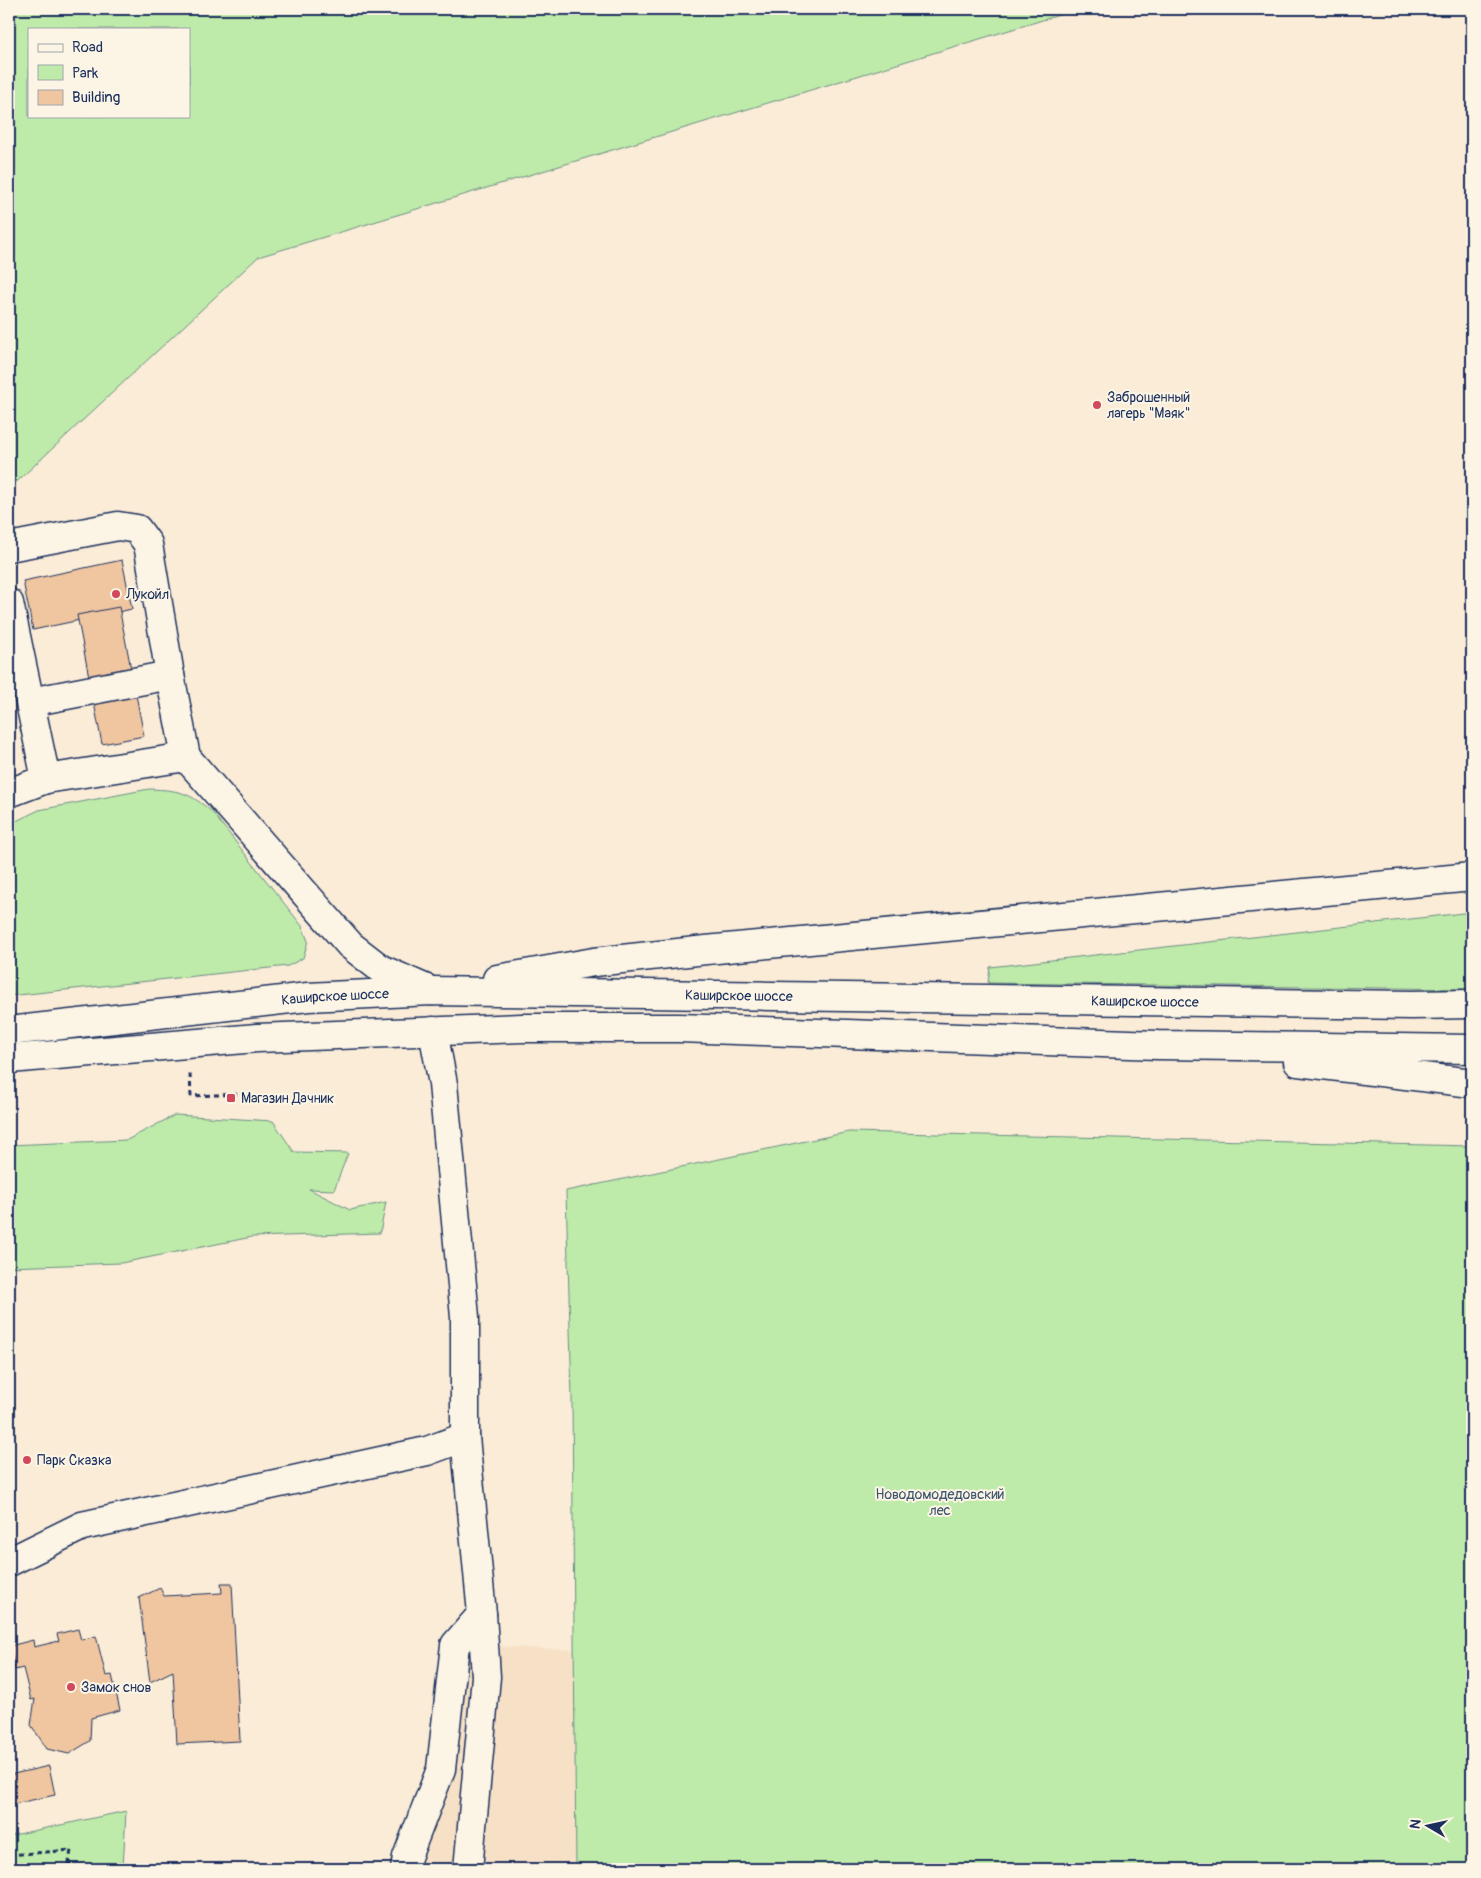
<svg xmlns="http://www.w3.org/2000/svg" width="1481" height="1878" font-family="Pangolin,sans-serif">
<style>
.built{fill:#f7e1c6}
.green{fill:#beeba9;stroke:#6c8d84;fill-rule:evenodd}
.building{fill:#f0c6a0;stroke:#1b2f5e}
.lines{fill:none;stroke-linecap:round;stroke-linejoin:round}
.minor-casing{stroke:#1b2f5e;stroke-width:31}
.major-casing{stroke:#1b2f5e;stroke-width:31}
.path{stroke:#1b2f5e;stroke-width:3;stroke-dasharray:5 4;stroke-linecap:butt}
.minor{stroke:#fcf5e5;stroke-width:28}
.major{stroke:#fcf5e5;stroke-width:28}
.poi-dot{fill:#d1495b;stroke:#fcf5e5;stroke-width:2}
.labels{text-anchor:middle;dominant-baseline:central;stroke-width:4;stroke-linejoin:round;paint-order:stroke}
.poi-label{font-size:14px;fill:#1b2f5e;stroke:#fcf5e5;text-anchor:start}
.street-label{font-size:14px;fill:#1b2f5e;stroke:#fcf5e5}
.park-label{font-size:14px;fill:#3c556d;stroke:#fcf5e5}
</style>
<rect width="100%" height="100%" fill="#faecd7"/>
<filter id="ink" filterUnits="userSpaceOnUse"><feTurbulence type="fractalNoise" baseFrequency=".02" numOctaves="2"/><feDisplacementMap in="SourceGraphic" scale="10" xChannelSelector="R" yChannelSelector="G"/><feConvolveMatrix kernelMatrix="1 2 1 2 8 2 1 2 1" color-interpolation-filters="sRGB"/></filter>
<g filter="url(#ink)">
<polygon class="built" points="466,1645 574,1650 576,1869 418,1869"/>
<g class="green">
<path d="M 9,9 L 1079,9 L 258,257 L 9,489 ZM 29,29 L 189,29 L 189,116 L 29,116 Z"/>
<path d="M 149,789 C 179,790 189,792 212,812 L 302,926 L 308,941 L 303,958 L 288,966 L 9,996 L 9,827 L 12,823 L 39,810 Z"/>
<polygon points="1472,912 1472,989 988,983 990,967"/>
<polygon points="175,1115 273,1121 294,1152 348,1153 334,1190 309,1189 350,1210 386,1202 380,1233 252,1237 121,1263 9,1267 9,1145 127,1140"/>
<polygon points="849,1132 1472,1146 1472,1869 576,1869 572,1398 566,1191"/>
<polygon points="126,1811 123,1869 9,1869 9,1836"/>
</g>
<g class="building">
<polygon points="122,560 132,609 33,630 23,581"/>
<polygon points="119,607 144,736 102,744 77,615"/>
<polygon points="221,1583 232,1583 240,1741 177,1744 173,1671 150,1682 139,1598 160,1588 164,1596 222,1593"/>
<polygon points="78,1629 81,1640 96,1636 106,1676 112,1675 120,1710 91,1718 90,1741 69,1754 47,1749 31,1725 35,1699 31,1700 23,1668 15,1670 10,1646 33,1640 34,1647 59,1641 57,1634"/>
<polygon points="49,1766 55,1795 9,1805 9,1775"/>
</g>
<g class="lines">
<g class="minor-casing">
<g id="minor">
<polyline points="9,547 118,526 137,529 148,544 170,675 186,757 350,945 381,969 431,991"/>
<polyline points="9,603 46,779"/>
<polyline points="30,702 170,675"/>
<polyline points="9,793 46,779 186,757"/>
<polyline points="433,1031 443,1084 465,1317 465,1437 482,1614 486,1677 468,1869"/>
<polyline points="9,1562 82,1526 427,1451 465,1437"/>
<polyline points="405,1869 407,1857 441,1769 455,1645 482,1614"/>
</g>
</g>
<g class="major-casing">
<g id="major">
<polyline points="497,979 594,962 706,950 1472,877"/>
<path id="s1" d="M 9,1031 L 308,997 L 431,991 L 1412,1005 L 1472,1004"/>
<polyline points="9,1059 257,1038 522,1028 679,1028 1158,1045 1472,1049"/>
<polyline points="1298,1062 1472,1083"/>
</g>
</g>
<g class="path">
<polyline points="190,1074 191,1096 242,1094"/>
<polyline points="9,1855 71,1850 68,1869"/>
</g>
<use href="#minor" class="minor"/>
<use href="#major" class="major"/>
</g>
</g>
<g class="poi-dot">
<circle cx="1097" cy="405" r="5"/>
<circle cx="116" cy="594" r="5"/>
<rect x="226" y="1093" width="10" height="10" rx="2.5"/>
<circle cx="27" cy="1460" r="5"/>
<circle cx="71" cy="1687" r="5"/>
</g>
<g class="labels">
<g class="poi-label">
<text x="1107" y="397">Заброшенный<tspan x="1107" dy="16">лагерь "Маяк"</tspan></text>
<text x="126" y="594">Лукойл</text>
<text x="241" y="1098">Магазин Дачник</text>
<text x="37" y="1460">Парк Сказка</text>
<text x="81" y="1687">Замок снов</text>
</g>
<g class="street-label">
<text stroke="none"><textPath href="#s1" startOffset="732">Каширское шоссе</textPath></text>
<text stroke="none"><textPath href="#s1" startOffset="328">Каширское шоссе</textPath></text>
<text stroke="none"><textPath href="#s1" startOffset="1138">Каширское шоссе</textPath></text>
</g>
<g class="park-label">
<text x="940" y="1494">Новодомодедовский<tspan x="940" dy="16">лес</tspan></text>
</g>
</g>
<rect width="1481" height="1878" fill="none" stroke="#fcf5e5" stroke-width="30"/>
<rect x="15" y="15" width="1451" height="1848" fill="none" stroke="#1b2f5e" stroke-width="2" filter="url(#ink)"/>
<rect x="28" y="28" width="162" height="90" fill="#fcf5e5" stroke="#a2a6af"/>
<rect x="38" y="44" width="25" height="8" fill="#fcf5e5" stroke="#a2a6af"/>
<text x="72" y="52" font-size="15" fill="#1b2f5e">Road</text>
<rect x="38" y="65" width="25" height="15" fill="#beeba9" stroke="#a2a6af"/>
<text x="72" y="78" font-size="15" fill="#1b2f5e">Park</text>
<rect x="38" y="90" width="25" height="15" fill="#f0c6a0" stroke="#a2a6af"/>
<text x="72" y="102" font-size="15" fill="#1b2f5e">Building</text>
<g transform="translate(1428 1826) rotate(279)" stroke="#fcf5e5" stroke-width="4" paint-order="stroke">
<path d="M0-4L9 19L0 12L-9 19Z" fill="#1b2f5e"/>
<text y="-8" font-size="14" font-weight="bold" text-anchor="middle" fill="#1b2f5e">N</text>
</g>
</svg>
